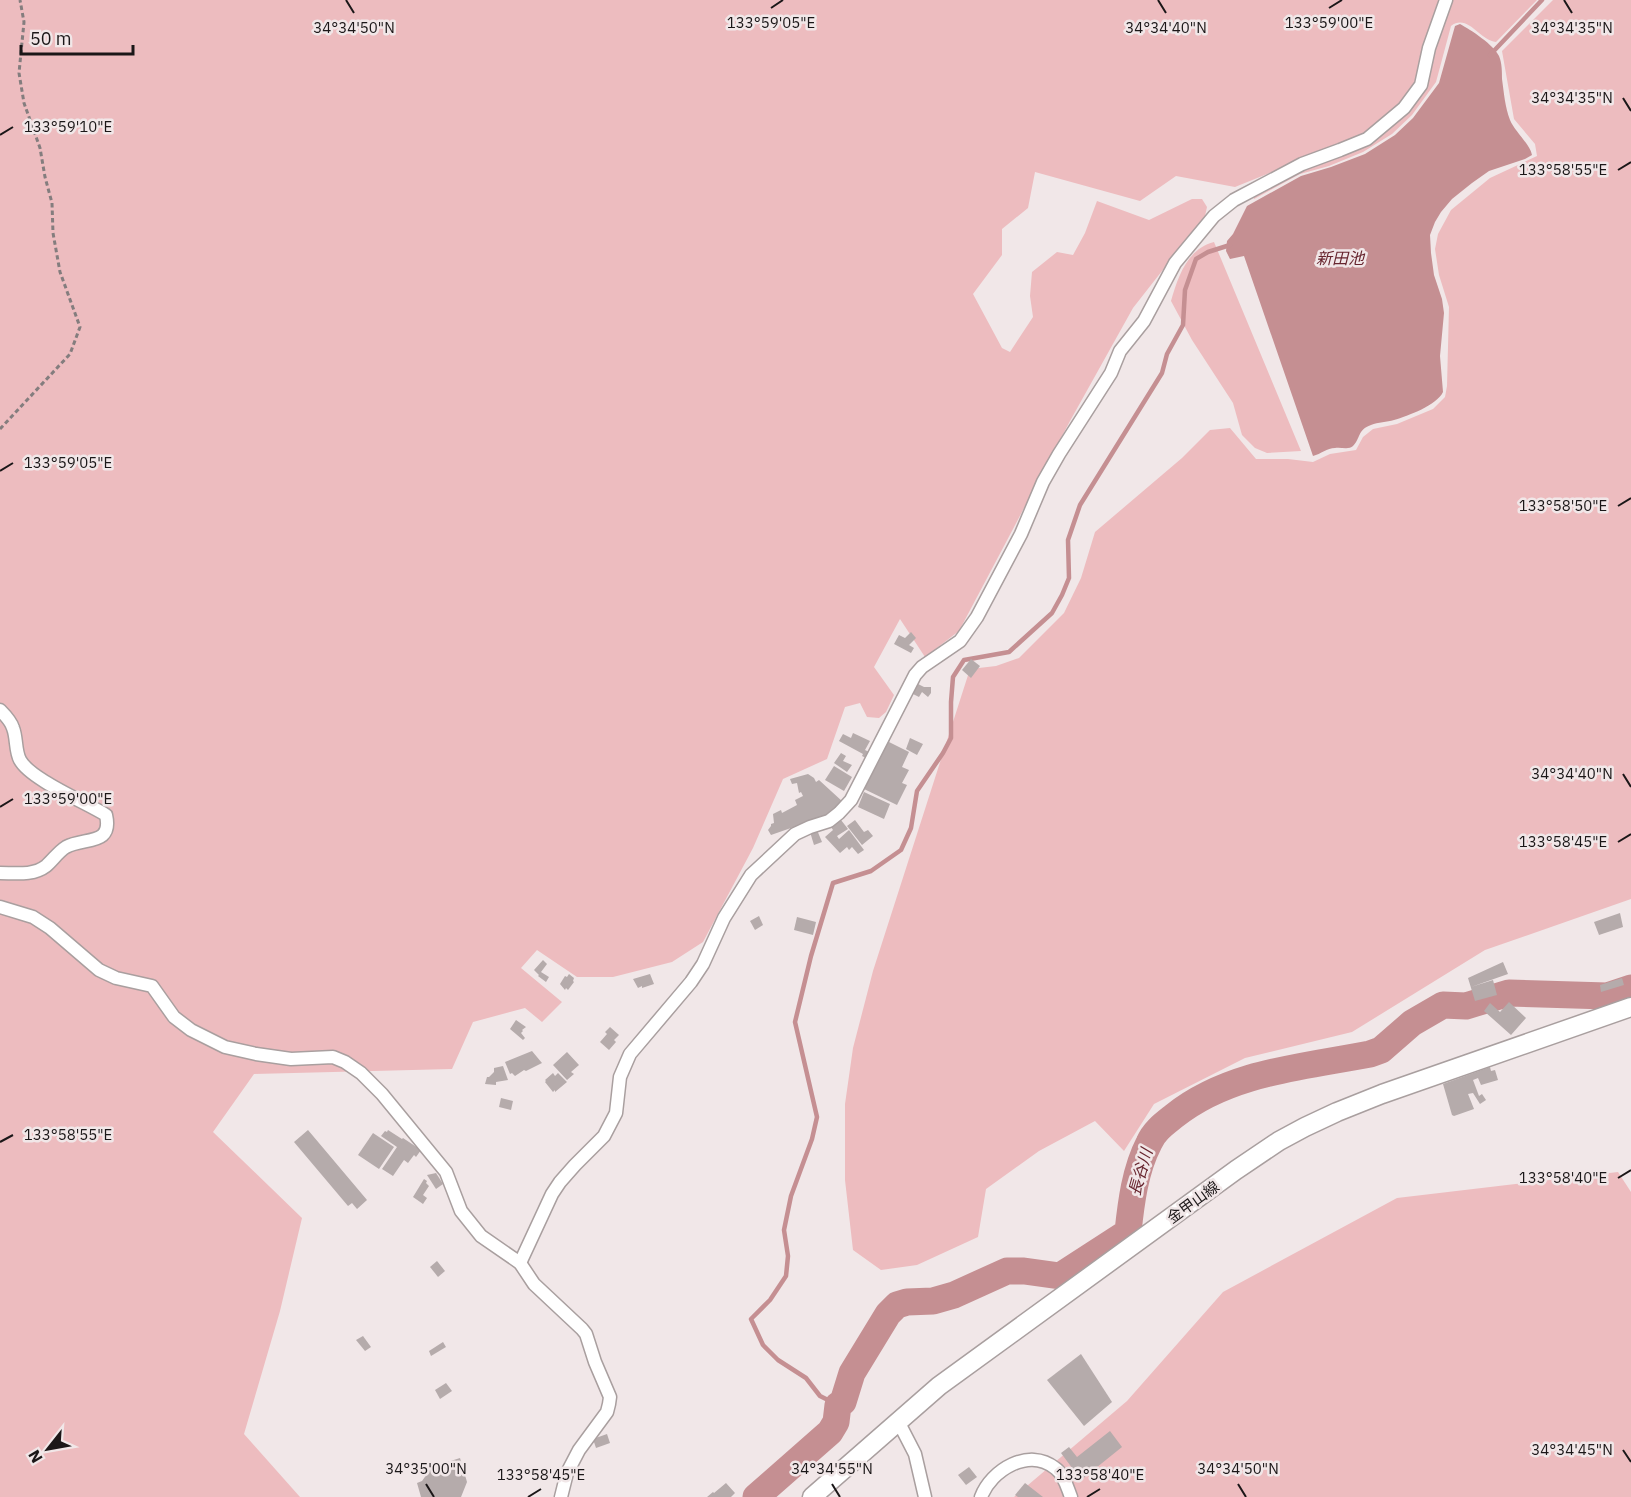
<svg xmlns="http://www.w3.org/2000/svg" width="1631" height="1497" font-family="'IBM Plex Sans','Noto Sans JP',sans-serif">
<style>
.green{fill:#edbcbf}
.water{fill:#c58f92}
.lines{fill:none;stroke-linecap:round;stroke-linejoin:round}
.stream{stroke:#c58f92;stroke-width:4.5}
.river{stroke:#c58f92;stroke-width:27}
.building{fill:#b5abab}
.street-casing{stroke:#a99f9f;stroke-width:15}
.secondary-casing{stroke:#a99f9f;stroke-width:21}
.path{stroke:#847d7e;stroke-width:3;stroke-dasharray:4.5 3;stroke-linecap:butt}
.street{stroke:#fff;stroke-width:12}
.secondary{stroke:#fff;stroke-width:18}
.ticks{fill:none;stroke:#1b1718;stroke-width:2}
.labels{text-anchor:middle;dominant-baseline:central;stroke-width:5;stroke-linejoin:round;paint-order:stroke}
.street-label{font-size:15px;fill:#1b1718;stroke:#f1e7e8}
.water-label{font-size:16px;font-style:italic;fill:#67252e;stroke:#f1e7e8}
.ticks-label{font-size:15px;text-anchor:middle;fill:#1b1718;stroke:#f1e7e8;stroke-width:5;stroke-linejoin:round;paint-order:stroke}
</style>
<rect width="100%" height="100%" fill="#f1e7e8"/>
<g class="green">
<polygon points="0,0 1442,0 1416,86 1382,124 1356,138 1235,187 1176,176 1140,201 1035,172 1028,208 1002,229 1002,255 973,294 1002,348 1010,352 1033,317 1030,296 1032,272 1057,252 1073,255 1085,233 1097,201 1149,220 1192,199 1202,199 1207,207 1205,216 1133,308 1070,421 959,631 925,657 900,619 874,667 894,695 886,712 879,718 867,717 860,703 845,707 827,759 783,779 753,848 703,942 672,962 613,977 577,977 537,950 521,968 562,1002 542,1022 525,1008 473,1022 452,1069 254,1074 213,1132 302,1218 280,1311 244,1434 300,1497 0,1497"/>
<path d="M 1452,0 L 1537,0 L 1496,42 C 1480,41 1468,13 1451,26 L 1436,82 L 1412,115 L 1392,134 L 1363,152 L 1329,166 L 1300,174 L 1254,199 L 1252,194 L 1297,169 L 1367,143 L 1407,110 Z"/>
<polygon points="1553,0 1631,0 1631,899 1485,950 1352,1032 1245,1058 1154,1104 1124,1151 1095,1121 1039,1151 986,1189 978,1237 917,1265 881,1270 853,1250 845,1180 845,1104 853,1048 873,971 970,669 996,666 1019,658 1064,613 1081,578 1095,532 1182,458 1210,430 1230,428 1256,459 1288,459 1313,462 1330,454 1356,450 1363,437 1373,429 1397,424 1433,409 1445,397 1447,386 1449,307 1439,275 1435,249 1438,234 1451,210 1490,178 1537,156 1535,144 1514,119 1502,51"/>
<path d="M 1214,242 L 1301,451 L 1267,453 L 1255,448 L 1242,435 L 1233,403 L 1192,340 L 1171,301 C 1178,277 1187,249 1214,242 Z"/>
<polygon points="1618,1172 1631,1192 1631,1497 1014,1497 1127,1401 1223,1292 1397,1198"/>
</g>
<path class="water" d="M 1460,24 C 1471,30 1494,45 1499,56 C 1502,63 1502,72 1502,79 C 1504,93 1505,107 1510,120 C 1515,132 1530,144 1532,155 L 1525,159 L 1489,171 L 1472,183 L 1452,199 L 1441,212 L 1435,222 L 1430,235 L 1431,253 L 1434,275 L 1442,299 L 1444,313 L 1440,356 L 1443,392 C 1437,405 1408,416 1394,420 C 1387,422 1378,422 1371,425 C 1357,430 1361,438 1353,446 C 1349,450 1341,447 1335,448 C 1327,448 1321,454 1313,456 L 1244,256 L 1230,259 L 1226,251 L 1227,241 L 1233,234 L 1247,206 L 1301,176 L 1331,167 L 1365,154 L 1395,135 L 1413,118 L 1439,83 L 1455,26 Z"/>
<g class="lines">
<g class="stream">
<polyline points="1490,55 1542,0"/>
<polyline points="838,1405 820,1396 806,1378 778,1360 763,1345 751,1319 770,1300 786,1276 788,1256 784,1230 791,1196 812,1139 817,1117 795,1022 811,956 833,883 871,871 901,850 911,828 917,791 943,753 951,738 951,702 953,677 964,660 1009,652 1052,613 1062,595 1069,578 1068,540 1080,505 1162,373 1167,354 1183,325 1185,290 1196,259 1208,252 1230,245"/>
</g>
<path class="river" d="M 756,1497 L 830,1432 L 836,1422 L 838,1405 L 843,1402 L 852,1373 L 888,1314 L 897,1305 L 907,1302 L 933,1301 L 954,1295 L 1007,1271 L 1024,1271 L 1060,1276 L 1128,1232 C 1131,1203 1135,1170 1149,1143 C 1154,1131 1164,1124 1174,1116 C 1229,1072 1303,1067 1370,1054 L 1381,1050 L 1412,1023 L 1443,1005 L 1466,1006 L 1509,993 L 1607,996 L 1631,988"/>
</g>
<g class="building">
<polygon points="911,632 916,638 909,645 914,648 911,653 894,644 899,635 905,638"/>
<polygon points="971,659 980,666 971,678 962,670"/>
<polygon points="916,683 924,687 931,687 931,693 928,697 922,692 919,697 911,693"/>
<polygon points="853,733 870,741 865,750 869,752 866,758 862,756 863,754 839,741 843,734 851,738"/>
<polygon points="910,738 923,744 917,755 906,749"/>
<polygon points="887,739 890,740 889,742 909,752 902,767 909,770 902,783 907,785 897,805 864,789"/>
<polygon points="841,753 846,756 843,761 852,765 847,772 834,763"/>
<polygon points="834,766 852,777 844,791 825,780"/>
<polygon points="808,774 814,778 816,782 819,780 843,802 828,815 771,835 768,830 771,826 771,824 774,823 773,814 781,810 782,813 797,805 795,800 803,796 801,792 799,793 797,783 792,784 790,779"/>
<polygon points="864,792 890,804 884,819 858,807"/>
<polygon points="841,820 848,829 837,836 839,839 849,830 864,850 858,854 852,847 849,850 847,847 840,853 825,837 833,830 831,827"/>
<polygon points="855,820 864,832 868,830 873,836 862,845 847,826"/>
<polygon points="817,830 822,842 814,845 810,832"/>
<polygon points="1620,913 1623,927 1599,935 1594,922"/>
<polygon points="759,916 763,925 755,930 750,921"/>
<polygon points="797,917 816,922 813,935 794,930"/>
<polygon points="543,960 547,964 541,972 549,977 546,982 538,976 539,975 534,970"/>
<polygon points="1503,962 1508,974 1471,987 1493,980 1497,995 1475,1001 1468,978"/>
<polygon points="569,974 574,978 573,981 574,982 568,990 566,988 565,990 560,984 565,976 567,977"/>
<polygon points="650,974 654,984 642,988 642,986 638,988 633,979"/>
<polygon points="1622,978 1624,985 1601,992 1600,985"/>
<polygon points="1509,1002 1526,1018 1511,1035 1484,1011 1490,1003 1500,1012"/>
<polygon points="516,1020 526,1027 522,1030 523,1031 521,1033 525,1038 523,1040 510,1029"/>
<polygon points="610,1027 619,1035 614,1040 616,1042 609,1050 600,1042 607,1034 605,1032"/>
<polygon points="532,1051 542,1063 526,1071 524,1070 515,1076 512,1073 510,1074 505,1062"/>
<polygon points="567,1052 579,1065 571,1072 574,1074 567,1080 553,1065"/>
<polygon points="503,1066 508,1080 496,1082 496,1085 485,1084 487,1077 489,1077 494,1072 494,1068"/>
<polygon points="1490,1067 1491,1071 1495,1070 1498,1080 1481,1085 1478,1078 1473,1080 1479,1096 1482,1094 1486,1100 1480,1104 1473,1093 1468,1094 1474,1109 1454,1116 1452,1115 1443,1084"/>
<polygon points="553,1073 555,1076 558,1073 567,1082 555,1092 555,1090 553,1092 545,1082 546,1081 545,1080"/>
<polygon points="501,1098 513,1101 511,1110 499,1107"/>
<polygon points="308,1130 367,1200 357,1209 352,1203 348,1206 294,1142"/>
<polygon points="388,1130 402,1139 403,1138 421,1150 416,1157 414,1155 408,1163 404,1160 393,1176 382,1169 397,1147 381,1136 385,1131 387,1132"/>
<polygon points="373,1133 394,1147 379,1169 358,1155"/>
<polygon points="436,1173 443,1184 436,1189 427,1175"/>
<polygon points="424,1179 427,1181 426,1183 429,1186 423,1195 427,1198 423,1204 413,1197"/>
<polygon points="437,1261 445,1271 438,1277 430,1267"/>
<polygon points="363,1336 371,1347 365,1351 356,1340"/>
<polygon points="443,1342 446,1347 431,1356 429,1351"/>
<polygon points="1081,1354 1112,1402 1084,1426 1047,1380"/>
<polygon points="446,1383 452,1391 440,1399 435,1390"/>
<polygon points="1110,1431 1122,1447 1081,1480 1061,1453 1069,1447 1077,1457"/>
<polygon points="607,1434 610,1443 596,1448 593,1439"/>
<polygon points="460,1458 467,1482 461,1497 421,1497 417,1483 422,1481 432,1467"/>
<polygon points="969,1467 977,1477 966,1485 958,1475"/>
<polygon points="726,1483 735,1493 731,1497 707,1497 713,1492 714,1493"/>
<polygon points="1025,1483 1043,1497 1018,1497 1015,1495"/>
</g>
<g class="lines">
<g class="street-casing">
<g id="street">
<path d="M 0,710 C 5,715 11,721 13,728 C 17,738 15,751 20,760 C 30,779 85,802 106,815 C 113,846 85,837 66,847 C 58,852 53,860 46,866 C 33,876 15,873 0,873"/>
<polyline points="0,907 33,917 50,928 99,970 116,978 152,986 174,1017 191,1030 225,1047 256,1054 291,1059 333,1057 345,1062 361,1073 382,1094 446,1172 461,1211 481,1236 520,1263 534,1284 582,1329 586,1334 595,1362 610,1397 609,1404 607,1412 579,1450 567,1473 561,1497"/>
<polyline points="520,1263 552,1194 560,1182 575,1165 604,1136 616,1113 620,1077 630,1054 691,982 703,964 724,918 751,875 795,834 810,827 829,821 839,813 851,800 915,675 922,667 960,641 977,617 1021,534 1043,482 1059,454 1111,373 1120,351 1144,321 1175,263 1214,216 1234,200 1302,164 1340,150 1367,139 1404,108 1421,85 1429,48 1446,0"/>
<polyline points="898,1421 915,1454 925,1497"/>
<path d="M 981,1497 C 991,1470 1029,1447 1055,1468 C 1064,1474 1067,1487 1071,1497"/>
</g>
</g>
<g class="secondary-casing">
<polyline id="secondary" points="812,1497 939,1386 1236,1170 1279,1141 1305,1127 1337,1112 1382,1094 1631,1007"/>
</g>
<polyline class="path" points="0,429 70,354 80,327 60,272 53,233 52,203 45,177 40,148 24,103 19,73 24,22 20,0"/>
<use href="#street" class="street"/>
<use href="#secondary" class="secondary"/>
</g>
<path class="ticks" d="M 346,0 L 354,13M 1158,0 L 1166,13M 1564,0 L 1572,13M 771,8 L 783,0M 1329,8 L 1342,0M 1623,98 L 1631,111M 0,135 L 13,127M 1618,170 L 1631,162M 0,471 L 13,463M 1618,506 L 1631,498M 1623,774 L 1631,787M 0,807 L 13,799M 1618,842 L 1631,834M 0,1142 L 13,1135M 1618,1178 L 1631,1170M 1623,1450 L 1631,1462M 426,1484 L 434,1497M 832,1484 L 840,1497M 1238,1484 L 1246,1497M 528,1497 L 541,1489M 1087,1497 L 1100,1489"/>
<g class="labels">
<g class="street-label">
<text transform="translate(1193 1202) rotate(-36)">金甲山線</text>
</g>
<g class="water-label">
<text x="1340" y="258">新田池</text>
<text transform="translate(1140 1172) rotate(-74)">長谷川</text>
</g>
</g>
<g class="ticks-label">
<text x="771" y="28">133°59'05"E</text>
<text x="1329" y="28">133°59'00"E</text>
<text x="1572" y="33">34°34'35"N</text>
<text x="354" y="33">34°34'50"N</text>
<text x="1166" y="33">34°34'40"N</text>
<text x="1572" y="103">34°34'35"N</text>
<text x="68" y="132">133°59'10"E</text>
<text x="1563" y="175">133°58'55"E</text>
<text x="68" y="468">133°59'05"E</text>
<text x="1563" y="511">133°58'50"E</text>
<text x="1572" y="779">34°34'40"N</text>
<text x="68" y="804">133°59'00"E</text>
<text x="1563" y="847">133°58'45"E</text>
<text x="68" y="1140">133°58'55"E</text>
<text x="1563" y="1183">133°58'40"E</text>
<text x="1572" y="1455">34°34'45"N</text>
<text x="426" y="1474">34°35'00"N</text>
<text x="832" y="1474">34°34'55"N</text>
<text x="1238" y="1474">34°34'50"N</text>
<text x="541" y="1480">133°58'45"E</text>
<text x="1100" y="1480">133°58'40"E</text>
</g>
<g transform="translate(48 1449) rotate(239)" stroke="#f1e7e8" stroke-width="4.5" paint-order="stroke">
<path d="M0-4.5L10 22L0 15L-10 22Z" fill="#1b1718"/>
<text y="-9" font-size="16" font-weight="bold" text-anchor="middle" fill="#1b1718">N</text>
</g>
<path d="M21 45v9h112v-9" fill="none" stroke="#1b1718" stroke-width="3"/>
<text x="30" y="45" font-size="18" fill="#1b1718" stroke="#f1e7e8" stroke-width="4.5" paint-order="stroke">50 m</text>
</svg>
